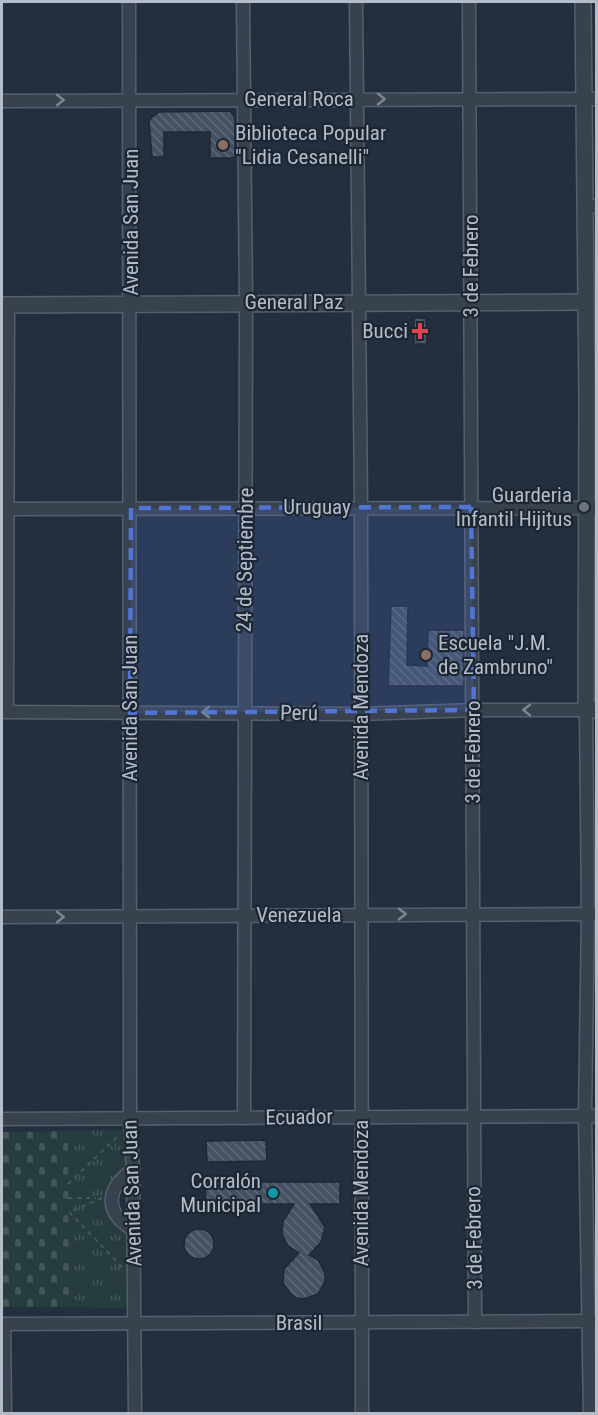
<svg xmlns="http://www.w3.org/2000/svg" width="598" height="1415" font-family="'Roboto Condensed',sans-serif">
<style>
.grass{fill:url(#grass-tufts)}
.cemetery{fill:url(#cemetery-stones)}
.building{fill:url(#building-back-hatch);stroke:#1f2835;stroke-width:1.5}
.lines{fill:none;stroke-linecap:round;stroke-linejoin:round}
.minor-casing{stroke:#565f6c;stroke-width:15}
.tertiary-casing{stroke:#565f6c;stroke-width:18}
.path{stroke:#44595c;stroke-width:2;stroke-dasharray:4.5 4.5;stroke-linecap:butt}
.minor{stroke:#38414e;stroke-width:12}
.tertiary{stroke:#38414e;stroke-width:15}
.oneway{stroke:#7c8592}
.marked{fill:#5274d3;fill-opacity:0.2;stroke:#5274d3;stroke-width:4.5;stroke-dasharray:12 8;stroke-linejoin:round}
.education-dot{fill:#8d6e63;stroke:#1d2633;stroke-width:2}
.health-dot{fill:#e0444e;stroke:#1d2633;stroke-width:2}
.worship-dot{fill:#6b7280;stroke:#1d2633;stroke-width:2}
.culture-dot{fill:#0f9aa8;stroke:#1d2633;stroke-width:2}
.labels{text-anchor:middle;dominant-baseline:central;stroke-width:4.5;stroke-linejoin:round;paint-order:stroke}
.street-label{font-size:21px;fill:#b4bcc9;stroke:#1d2633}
.poi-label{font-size:21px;fill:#b4bcc9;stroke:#1d2633;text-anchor:end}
</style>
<defs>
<pattern id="grass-tufts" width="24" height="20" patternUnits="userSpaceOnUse" patternTransform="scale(1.5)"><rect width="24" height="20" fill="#263c3f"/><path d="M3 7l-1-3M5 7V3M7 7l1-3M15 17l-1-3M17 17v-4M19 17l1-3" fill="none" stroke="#435659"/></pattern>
<pattern id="cemetery-stones" width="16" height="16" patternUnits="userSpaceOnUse" patternTransform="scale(1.5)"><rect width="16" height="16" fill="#263c3f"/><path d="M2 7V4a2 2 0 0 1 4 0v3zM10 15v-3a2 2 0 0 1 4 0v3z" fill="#435659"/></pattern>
<pattern id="building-back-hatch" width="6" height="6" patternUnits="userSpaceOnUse" patternTransform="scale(1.5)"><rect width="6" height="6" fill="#455162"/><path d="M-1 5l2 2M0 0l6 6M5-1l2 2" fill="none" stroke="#5d6877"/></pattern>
</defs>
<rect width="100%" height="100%" fill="#242f3e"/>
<g class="grass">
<polygon points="584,206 596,206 596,399 587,399"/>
<polygon points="124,1130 125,1169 113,1179 105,1198 116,1226 127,1232 128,1305 122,1308 69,1307 68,1131"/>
</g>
<polygon class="cemetery" points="68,1131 69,1307 2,1307 2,1132"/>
<g class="building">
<polygon points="230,111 235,118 235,158 210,158 210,132 164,132 164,157 152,157 149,120 159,112"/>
<polygon points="414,318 426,318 427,344 414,344"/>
<polygon points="391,606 408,606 407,665 427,666 428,630 464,630 464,686 388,686"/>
<polygon points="266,1140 267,1161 207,1162 206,1141"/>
<polygon points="205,1182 340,1182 340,1204 310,1204 325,1227 321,1242 309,1255 318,1260 325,1273 325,1281 318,1294 304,1299 297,1298 291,1294 283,1283 284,1269 299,1253 288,1246 282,1234 283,1221 294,1204 206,1204"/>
<circle cx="199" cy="1244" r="15"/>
</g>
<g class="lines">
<g class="minor-casing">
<g id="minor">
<polyline points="129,2 130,1118 133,1170 135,1414"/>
<polyline points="243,2 246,302 244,1118"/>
<polyline points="356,2 361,506 362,1414"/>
<polyline points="469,2 475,1322"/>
<polyline points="2,101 596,99"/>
<polyline points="584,206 596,206"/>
<polyline points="2,509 596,508"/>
<polyline points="2,712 361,714 474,710 586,710 588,914 585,1116 590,1414"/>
<polyline points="7,712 8,305"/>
<polyline points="2,917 594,914"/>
<polyline points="2,1119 596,1116"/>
<path d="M 133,1170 C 105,1189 104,1213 134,1230"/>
<polyline points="2,1324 594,1321"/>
<polyline points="4,1324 5,1414"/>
</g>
</g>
<g class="tertiary-casing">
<g id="tertiary">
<polyline points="583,2 587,399 586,710 596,710"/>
<polyline points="2,305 586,302"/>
</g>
</g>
<g class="path">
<polyline points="68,1184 120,1134"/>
<polyline points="68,1198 96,1198"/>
<polyline points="102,1198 69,1212 123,1268"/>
</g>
<use href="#minor" class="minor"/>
<use href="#tertiary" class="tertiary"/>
</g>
<defs><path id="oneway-chevron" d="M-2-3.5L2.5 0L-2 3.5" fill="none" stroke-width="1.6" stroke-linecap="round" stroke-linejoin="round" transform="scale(1.5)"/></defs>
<g class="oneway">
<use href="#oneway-chevron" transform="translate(381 99)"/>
<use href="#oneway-chevron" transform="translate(60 100) rotate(-1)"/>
<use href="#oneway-chevron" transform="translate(527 710) rotate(-180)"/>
<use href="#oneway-chevron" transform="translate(206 712) rotate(179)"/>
<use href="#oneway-chevron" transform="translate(402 914)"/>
<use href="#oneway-chevron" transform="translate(60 917)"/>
</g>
<path class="marked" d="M 471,507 L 474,710 L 130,713 L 131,508 Z"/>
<g class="education-dot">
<circle cx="223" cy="145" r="6"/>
<circle cx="426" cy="655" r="6"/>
</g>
<path class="health-dot" d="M417 322h6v6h6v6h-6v6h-6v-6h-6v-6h6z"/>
<circle class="worship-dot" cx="584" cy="507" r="6"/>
<circle class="culture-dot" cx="273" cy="1193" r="6"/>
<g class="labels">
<g class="street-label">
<text x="299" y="99">General Roca</text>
<text transform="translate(131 222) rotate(-90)">Avenida San Juan</text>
<text transform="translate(471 266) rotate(-90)">3 de Febrero</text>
<text x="294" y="302">General Paz</text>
<text x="317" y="507">Uruguay</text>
<text transform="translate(245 560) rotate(-89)">24 de Septiembre</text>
<text transform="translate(361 707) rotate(-90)">Avenida Mendoza</text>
<text transform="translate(130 708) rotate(-90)">Avenida San Juan</text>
<text transform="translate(299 713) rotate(1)">Perú</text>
<text transform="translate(473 752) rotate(-90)">3 de Febrero</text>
<text x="299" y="915">Venezuela</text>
<text transform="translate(299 1117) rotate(-1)">Ecuador</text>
<text transform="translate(132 1193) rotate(-92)">Avenida San Juan</text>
<text transform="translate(361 1193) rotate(-90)">Avenida Mendoza</text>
<text transform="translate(474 1238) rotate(-91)">3 de Febrero</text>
<text x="299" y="1323">Brasil</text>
</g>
<g class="poi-label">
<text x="235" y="133" text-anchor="start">Biblioteca Popular<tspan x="235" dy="24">"Lidia Cesanelli"</tspan></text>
<text x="408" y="331">Bucci</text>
<text x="572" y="495">Guarderia<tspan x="572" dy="24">Infantil Hijitus</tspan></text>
<text x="438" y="643" text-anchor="start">Escuela "J.M.<tspan x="438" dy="24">de Zambruno"</tspan></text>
<text x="261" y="1181">Corralón<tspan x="261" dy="24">Municipal</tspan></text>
</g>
</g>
<rect width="598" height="1415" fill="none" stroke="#b4bcc9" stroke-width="6"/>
</svg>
